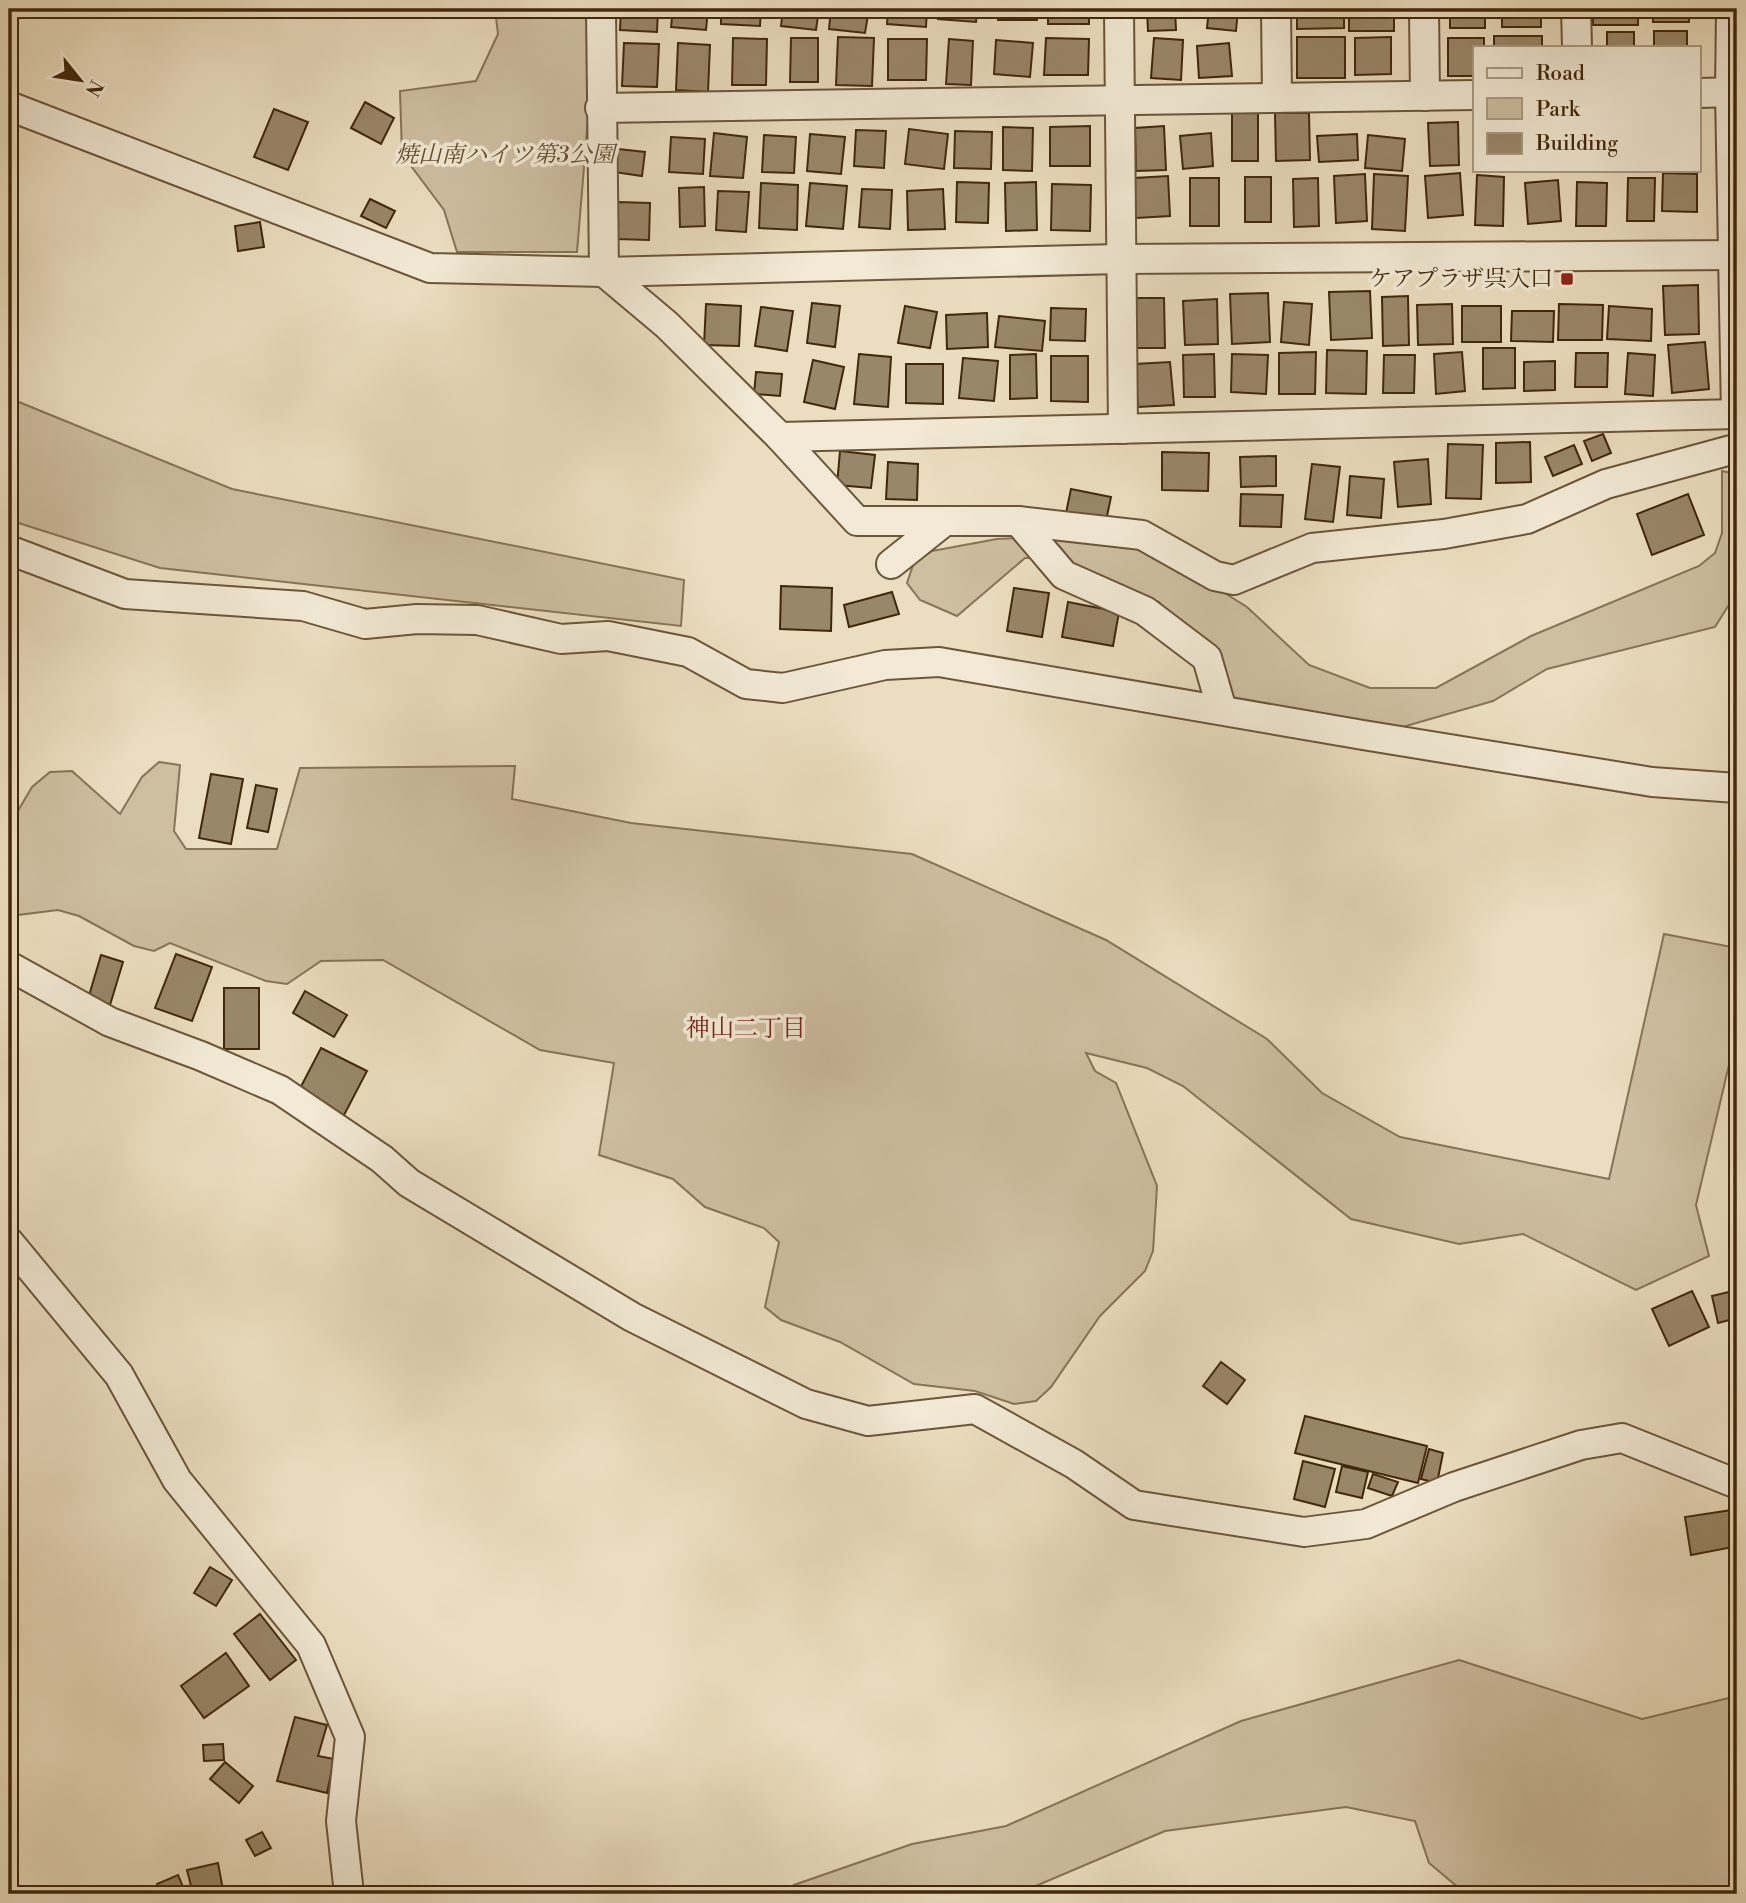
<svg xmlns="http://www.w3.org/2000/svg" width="1746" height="1903" font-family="'Libre Bodoni','Noto Serif JP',serif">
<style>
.green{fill:#cebfa1;stroke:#887456;stroke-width:2}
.building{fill:#998769;stroke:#41280a;stroke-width:2}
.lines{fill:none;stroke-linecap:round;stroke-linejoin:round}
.minor-casing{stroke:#6c5638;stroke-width:32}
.minor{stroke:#f2ead6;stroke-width:28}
.poi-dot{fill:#8f2418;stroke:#f2ead6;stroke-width:2.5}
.labels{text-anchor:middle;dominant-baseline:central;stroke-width:7;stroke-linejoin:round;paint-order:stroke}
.park-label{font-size:23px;font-style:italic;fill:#644e30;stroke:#f2ead6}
.poi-label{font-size:23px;fill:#41280a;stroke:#f2ead6;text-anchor:end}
.neighbourhood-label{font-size:24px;fill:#7a1f14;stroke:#f2ead6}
</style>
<rect width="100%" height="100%" fill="#ebdec0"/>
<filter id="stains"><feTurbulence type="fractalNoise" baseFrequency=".00286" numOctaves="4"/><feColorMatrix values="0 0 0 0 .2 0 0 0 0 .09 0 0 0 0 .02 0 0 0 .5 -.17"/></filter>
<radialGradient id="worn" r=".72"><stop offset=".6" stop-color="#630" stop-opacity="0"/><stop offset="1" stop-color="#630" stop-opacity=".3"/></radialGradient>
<g class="green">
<polygon points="495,9 597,9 577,252 457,252 444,210 402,154 400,91 476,81 498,34"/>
<polygon points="9,398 232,489 684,580 681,626 160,568 9,520"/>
<polygon points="1722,471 1737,474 1737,592 1715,627 1547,669 1493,701 1392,730 1236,703 1218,663 1159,602 1045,558 1025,558 957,616 920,600 907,583 914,562 932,551 997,539 1064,536 1159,552 1247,607 1309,665 1370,688 1436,688 1531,636 1699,566 1715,553 1722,533"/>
<polygon points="159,762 180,765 174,831 186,849 277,849 300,768 515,766 512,799 631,823 912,854 1106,940 1267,1039 1322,1093 1400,1137 1609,1179 1664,934 1737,948 1737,1031 1696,1205 1709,1256 1636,1290 1523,1234 1459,1244 1351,1219 1183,1086 1147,1068 1086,1053 1095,1071 1116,1083 1157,1186 1153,1251 1145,1271 1100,1316 1051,1387 1036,1401 1014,1404 975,1391 914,1384 840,1342 781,1320 765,1307 779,1242 764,1228 705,1207 673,1179 599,1155 614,1063 540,1050 383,960 321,961 287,984 266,981 170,943 154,951 134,946 79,916 58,910 9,916 9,826 32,787 50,772 72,771 120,814 142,777"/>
<polygon points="1459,1660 1642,1719 1737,1696 1737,1887 1724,1894 1466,1894 1429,1863 1415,1821 1346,1807 1165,1831 1017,1894 784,1894 794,1885 912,1844 1006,1826 1241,1721"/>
</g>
<g class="building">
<polygon points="621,9 658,9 657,32 620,30"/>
<polygon points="673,9 708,9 706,30 671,27"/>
<polygon points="721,9 761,9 760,26 721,24"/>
<polygon points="783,9 819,9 816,30 781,26"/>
<polygon points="831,9 869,9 865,33 829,29"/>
<polygon points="888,9 927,9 926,27 887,24"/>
<polygon points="939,9 977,9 976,22 938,19"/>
<rect x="998" y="9" width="39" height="11"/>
<rect x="1048" y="9" width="41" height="15"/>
<polygon points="1147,9 1175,9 1176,30 1148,31"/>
<polygon points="1209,9 1238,9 1236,31 1207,28"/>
<polygon points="1297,9 1344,9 1344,28 1297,29"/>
<rect x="1349" y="9" width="45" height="22"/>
<rect x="1450" y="9" width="35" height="19"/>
<rect x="1502" y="9" width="39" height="18"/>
<rect x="1593" y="9" width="45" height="16"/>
<rect x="1653" y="9" width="36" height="13"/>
<rect x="1654" y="31" width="33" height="16"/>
<rect x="1607" y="32" width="27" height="15"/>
<rect x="1494" y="36" width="48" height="11"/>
<polygon points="838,37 874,38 872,86 836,85"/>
<rect x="1297" y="37" width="48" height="41"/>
<polygon points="1391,37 1391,74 1355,75 1355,38"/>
<polygon points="733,38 767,39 766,85 732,85"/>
<polygon points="791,38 818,38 818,82 790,82"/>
<polygon points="1046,38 1089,39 1088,75 1044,75"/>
<polygon points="1154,38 1183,40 1181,80 1151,78"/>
<polygon points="1448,38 1484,38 1484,47 1475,47 1475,76 1448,76"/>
<polygon points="888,39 927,39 926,80 888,80"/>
<polygon points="949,39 973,41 971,85 946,84"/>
<polygon points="996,40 1033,43 1030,77 994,74"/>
<polygon points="624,43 659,44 657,87 622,86"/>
<polygon points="678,43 710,45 708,92 676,90"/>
<polygon points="1229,43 1232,76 1199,78 1197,46"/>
<polygon points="365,102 394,118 381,144 351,128"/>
<polygon points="274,109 308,122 288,170 254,157"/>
<rect x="1232" y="112" width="26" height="49"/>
<polygon points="1275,113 1309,113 1310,160 1276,161"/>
<polygon points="1458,122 1459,165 1430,166 1428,123"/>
<polygon points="1090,126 1090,166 1050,166 1050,127"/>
<polygon points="1164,126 1166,170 1136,171 1135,128"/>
<polygon points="1003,127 1033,128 1032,171 1003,170"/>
<polygon points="909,129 948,134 944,169 905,164"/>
<polygon points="856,130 886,131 884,168 854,166"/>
<polygon points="955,131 992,132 991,169 954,168"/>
<polygon points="714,133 747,137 743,178 710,176"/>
<polygon points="1211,133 1213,166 1183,169 1180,136"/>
<polygon points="810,134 845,137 841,174 807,171"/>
<polygon points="1357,134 1358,160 1319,162 1317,136"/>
<polygon points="764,135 796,137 794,173 762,172"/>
<polygon points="1368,135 1405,139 1402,171 1365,168"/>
<polygon points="671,137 705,139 703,174 669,172"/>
<polygon points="609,148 645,152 642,176 607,171"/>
<polygon points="1460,173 1463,215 1428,218 1425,176"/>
<polygon points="1663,173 1697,174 1697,212 1662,211"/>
<polygon points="1365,174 1367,221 1336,223 1334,176"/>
<polygon points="1374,174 1408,176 1405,231 1372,229"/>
<polygon points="1477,175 1504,177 1503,226 1475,225"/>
<polygon points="1168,176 1170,216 1136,218 1134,178"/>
<rect x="1245" y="177" width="26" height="45"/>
<rect x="1190" y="178" width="29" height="48"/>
<polygon points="1318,178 1319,226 1294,227 1293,179"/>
<polygon points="1628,178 1655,178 1654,221 1627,221"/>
<polygon points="1558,180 1561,221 1528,224 1525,183"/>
<polygon points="957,182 989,183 988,223 956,222"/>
<polygon points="1036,182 1037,230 1006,231 1005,183"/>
<polygon points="1577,182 1607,183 1606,226 1576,226"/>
<polygon points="761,183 798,185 797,230 759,228"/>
<polygon points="810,183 847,186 843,229 806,226"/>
<polygon points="1052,184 1091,185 1090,231 1051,230"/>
<polygon points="704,187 705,226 680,227 679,188"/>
<polygon points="862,189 892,190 890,229 859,227"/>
<polygon points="943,189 945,229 908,230 907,191"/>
<polygon points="718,191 749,192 746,232 716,230"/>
<polygon points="370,199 395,211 386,228 361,216"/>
<polygon points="617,202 650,203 649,240 616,239"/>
<polygon points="260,222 264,247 238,251 235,226"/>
<polygon points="1698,285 1699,334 1665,335 1663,286"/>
<polygon points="1370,291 1372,338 1331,340 1329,292"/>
<polygon points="1268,293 1270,342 1232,344 1230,294"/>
<polygon points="1408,296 1409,345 1383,346 1382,297"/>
<polygon points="1136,298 1164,298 1165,348 1136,348"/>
<polygon points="1217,299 1218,344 1185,345 1183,301"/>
<polygon points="1284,302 1312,304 1309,345 1281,342"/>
<polygon points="812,303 840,306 835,347 807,343"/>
<polygon points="706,304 741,306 739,346 704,345"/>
<polygon points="1452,304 1453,344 1418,345 1417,305"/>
<polygon points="1559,304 1603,305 1602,340 1558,340"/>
<polygon points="905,306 937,312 930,348 898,343"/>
<rect x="1462" y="306" width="39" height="36"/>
<polygon points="1609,306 1652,309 1651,341 1607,339"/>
<polygon points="761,307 793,311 787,351 755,346"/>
<polygon points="1051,308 1086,309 1085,341 1050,340"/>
<polygon points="1512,311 1554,311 1553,342 1511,341"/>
<polygon points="987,313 988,347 947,349 946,315"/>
<polygon points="999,316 1045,321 1042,351 995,347"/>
<polygon points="1705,342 1709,389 1672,393 1668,345"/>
<polygon points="1483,348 1515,348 1515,388 1483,389"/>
<polygon points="1327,350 1367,351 1366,394 1326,393"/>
<polygon points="1316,352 1315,394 1279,394 1279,353"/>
<polygon points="1462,352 1465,391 1436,394 1434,354"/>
<polygon points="1576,353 1608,353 1607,387 1575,387"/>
<polygon points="1628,353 1655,355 1653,396 1625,394"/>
<polygon points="859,354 891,357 888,407 854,404"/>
<polygon points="1036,354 1037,398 1010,399 1010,355"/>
<polygon points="1214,354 1215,397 1184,397 1183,355"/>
<polygon points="1232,354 1268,355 1266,394 1231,392"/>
<polygon points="1384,355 1415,355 1414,393 1383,393"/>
<polygon points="1051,356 1088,356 1088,402 1051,401"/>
<polygon points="963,358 998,361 994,401 959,398"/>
<polygon points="813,360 844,367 835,409 804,402"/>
<polygon points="1555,361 1555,390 1524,391 1524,362"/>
<polygon points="1170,362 1174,405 1138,407 1135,364"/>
<polygon points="906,364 943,364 943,404 906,403"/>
<polygon points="756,372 782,374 780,396 754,394"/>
<polygon points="1603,434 1611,453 1592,461 1584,441"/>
<polygon points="1530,442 1531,482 1496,483 1496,443"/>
<polygon points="1448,444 1483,445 1481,499 1446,498"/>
<polygon points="1574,445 1582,464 1553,476 1545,457"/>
<polygon points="840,451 875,455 871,488 837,485"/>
<polygon points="1162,452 1209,453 1208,491 1162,490"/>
<polygon points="1276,456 1276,486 1241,487 1240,457"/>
<polygon points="1428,459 1431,504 1398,507 1394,462"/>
<polygon points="888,462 918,464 917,500 886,499"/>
<polygon points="1312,464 1340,467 1333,522 1305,519"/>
<polygon points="1350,476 1384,479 1381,518 1347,515"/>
<polygon points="1071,489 1111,497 1106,521 1066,513"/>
<polygon points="1241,494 1283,495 1281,527 1240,526"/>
<polygon points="1688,494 1704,535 1652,555 1637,514"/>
<polygon points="781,586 832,588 831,631 780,629"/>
<polygon points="1014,588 1049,593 1042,637 1007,631"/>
<polygon points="892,592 899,614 849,627 844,605"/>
<polygon points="1068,602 1119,612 1113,646 1062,637"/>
<polygon points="211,774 243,779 231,844 199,838"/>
<polygon points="256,785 277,789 268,832 247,828"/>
<polygon points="176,954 212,967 192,1021 155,1008"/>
<polygon points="101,955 123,962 110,1005 88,999"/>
<rect x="224" y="988" width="35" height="61"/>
<polygon points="305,991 347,1015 334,1037 293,1013"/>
<polygon points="321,1048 367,1071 342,1119 296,1096"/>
<polygon points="1737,1290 1737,1318 1718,1323 1712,1296"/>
<polygon points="1692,1291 1709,1327 1669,1346 1652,1309"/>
<polygon points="1221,1362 1245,1380 1227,1404 1203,1386"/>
<polygon points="1305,1416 1427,1446 1418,1483 1295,1453"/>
<polygon points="1429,1449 1443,1453 1437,1483 1421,1479"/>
<polygon points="1303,1461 1335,1469 1325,1507 1294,1499"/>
<polygon points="1342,1466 1368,1472 1362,1498 1336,1492"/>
<polygon points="1373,1474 1398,1482 1392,1496 1368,1488"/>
<polygon points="1732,1510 1733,1547 1691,1555 1685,1517"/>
<polygon points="210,1567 232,1580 216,1606 194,1593"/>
<polygon points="260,1614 296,1660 270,1680 234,1634"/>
<polygon points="226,1653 249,1686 204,1718 181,1686"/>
<polygon points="295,1717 327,1725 318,1756 334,1759 327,1793 277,1781"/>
<polygon points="223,1744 224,1760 204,1761 203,1745"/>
<polygon points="225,1762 253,1786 239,1803 210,1779"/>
<polygon points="262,1832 271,1848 255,1856 246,1840"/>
<polygon points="218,1863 223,1890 193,1894 187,1870"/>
<polygon points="178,1875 186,1894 162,1894 157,1884"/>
</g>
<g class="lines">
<g class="minor-casing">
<g id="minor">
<polyline points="601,9 604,272 667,325 780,437 857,521 1018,521 1142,535 1215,576 1234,580 1312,548 1444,534 1527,519 1606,484 1731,450 1737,450"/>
<polyline points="1119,9 1123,429"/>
<polyline points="1276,9 1277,98"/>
<polyline points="1424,9 1425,96"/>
<polyline points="1576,9 1577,47"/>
<polyline points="1731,9 1730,92 1736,414"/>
<polyline points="1699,93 1737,92"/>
<polyline points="9,106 430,268 604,272 1120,259 1737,255"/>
<polyline points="600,108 1475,95"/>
<polyline points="780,437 1737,414"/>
<polyline points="1018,521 1064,575 1145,611 1207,658 1222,710"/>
<polyline points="9,550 125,594 303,606 365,624 417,619 477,620 561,639 608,636 688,652 746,684 783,688 885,665 939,662 1363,735 1652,782 1737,788"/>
<polyline points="891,564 945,521"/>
<polyline points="9,966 110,1022 201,1056 280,1090 382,1159 409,1183 632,1317 806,1404 868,1421 975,1409 1074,1464 1134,1505 1304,1532 1366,1524 1454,1487 1581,1445 1622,1438 1737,1484"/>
<polyline points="9,1242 119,1375 177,1480 311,1645 350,1737 341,1821 349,1894"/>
</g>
</g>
<use href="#minor" class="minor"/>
</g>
<rect class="poi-dot" x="1560" y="272" width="14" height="14" rx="3.5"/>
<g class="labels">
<g class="park-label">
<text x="505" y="155">焼山南ハイツ第3公園</text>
</g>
<g class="poi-label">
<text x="1553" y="279">ケアプラザ呉入口</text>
</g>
<g class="neighbourhood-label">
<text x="746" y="1029">神山二丁目</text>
</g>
</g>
<rect width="1746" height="1903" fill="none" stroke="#ebdec0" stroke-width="35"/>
<rect x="10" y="10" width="1725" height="1882" fill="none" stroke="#41280a" stroke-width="3.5"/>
<rect x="18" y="18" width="1711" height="1868" fill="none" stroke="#41280a" stroke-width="2"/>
<rect x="1473" y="46" width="228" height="126" fill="#f2ead6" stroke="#ab9c84" stroke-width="2"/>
<rect x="1487" y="68" width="35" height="10" fill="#f2ead6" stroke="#ab9c84" stroke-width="2"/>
<text x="1536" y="80" font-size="21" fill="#41280a">Road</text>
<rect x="1487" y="98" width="35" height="21" fill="#cebfa1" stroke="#ab9c84" stroke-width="2"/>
<text x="1536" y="116" font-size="21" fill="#41280a">Park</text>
<rect x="1487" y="133" width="35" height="21" fill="#998769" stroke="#ab9c84" stroke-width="2"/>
<text x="1536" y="150" font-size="21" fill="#41280a">Building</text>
<g transform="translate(80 80) rotate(120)" stroke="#f2ead6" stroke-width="5" paint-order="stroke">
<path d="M0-5L12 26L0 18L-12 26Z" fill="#41280a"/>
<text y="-10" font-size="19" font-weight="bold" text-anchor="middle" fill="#41280a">N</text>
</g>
<rect width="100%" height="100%" filter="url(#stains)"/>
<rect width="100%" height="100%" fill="url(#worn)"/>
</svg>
